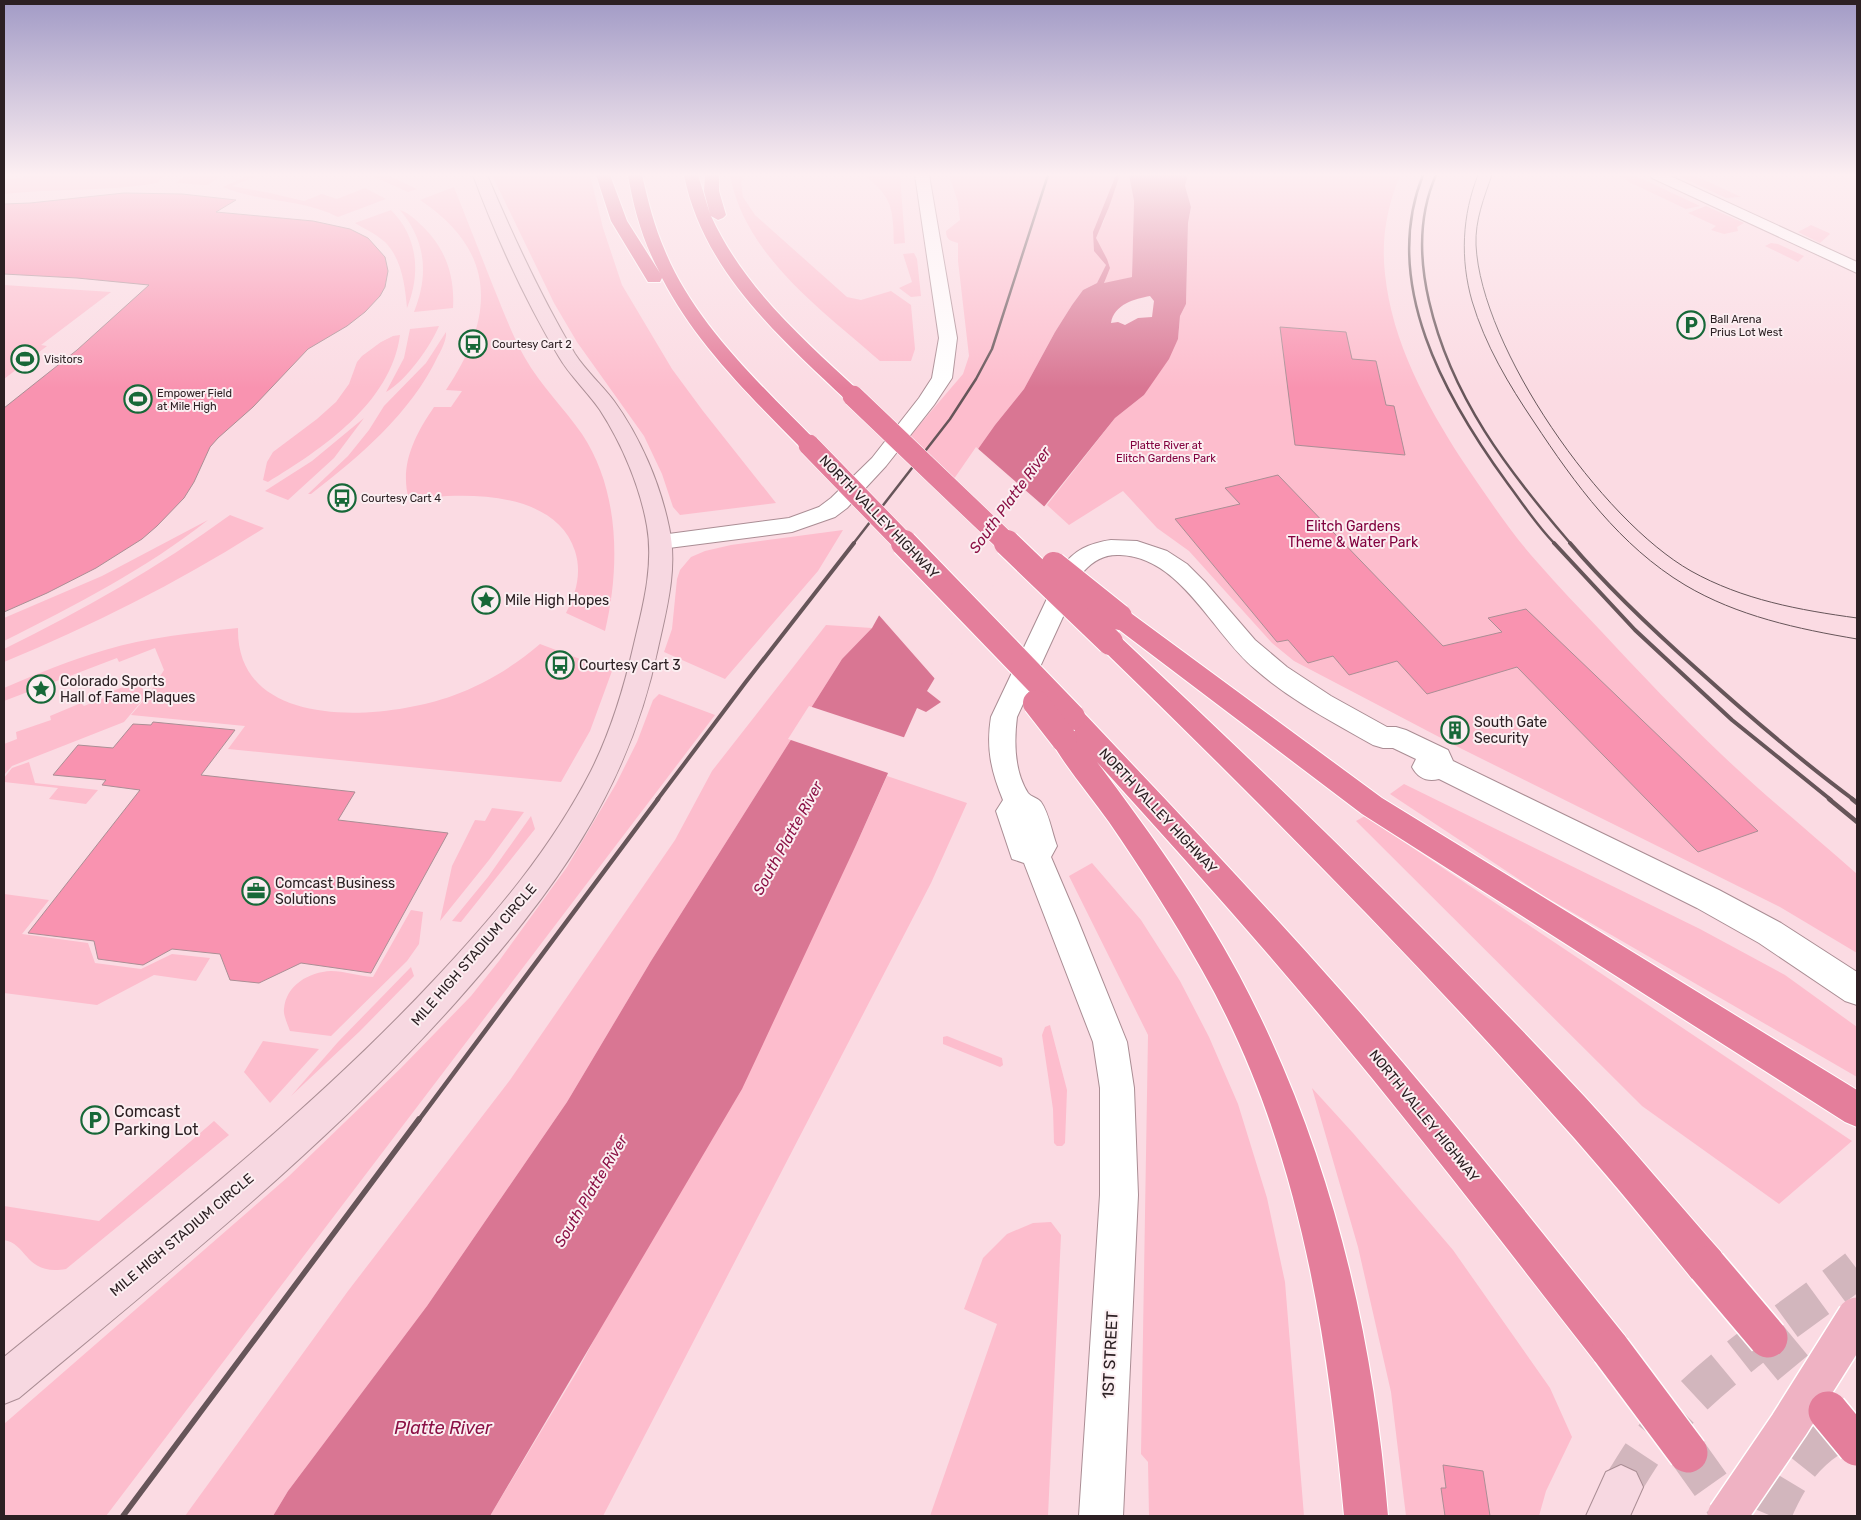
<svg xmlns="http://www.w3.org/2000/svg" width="1861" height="1520" font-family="Rubik,sans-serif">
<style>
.green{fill:#fdbdcd}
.water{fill:#d97693;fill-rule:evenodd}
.pier{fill:#fbdbe3}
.building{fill:#f993b0;stroke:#ab8e95}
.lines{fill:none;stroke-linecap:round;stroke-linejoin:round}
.secondary-tunnel{stroke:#d2b6bd;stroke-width:39;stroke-dasharray:39 20;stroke-linecap:butt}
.highway-tunnel{stroke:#d2b6bd;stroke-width:39;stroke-dasharray:39 20;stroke-linecap:butt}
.street-casing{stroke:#aa8d94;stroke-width:2}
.secondary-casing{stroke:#aa8d94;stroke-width:2}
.highway-casing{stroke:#fff;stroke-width:2}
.street{fill:#fff;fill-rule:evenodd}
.secondary{fill:#f7d8e1;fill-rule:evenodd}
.highway{fill:#e47e9b;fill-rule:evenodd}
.tram{stroke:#665559;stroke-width:1}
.rail-far3{stroke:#665559;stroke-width:2.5}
.rail-far2{stroke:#665559;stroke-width:4}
.rail-far1{stroke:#665559;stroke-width:4.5}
.rail{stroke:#665559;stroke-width:5.5}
.primary-bridge-casing{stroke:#fff;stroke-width:42;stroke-linecap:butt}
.highway-bridge-far2-casing{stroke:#fff;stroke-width:22;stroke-linecap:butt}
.highway-bridge-far1-casing{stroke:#fff;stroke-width:28;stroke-linecap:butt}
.highway-bridge-casing{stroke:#fff;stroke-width:42;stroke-linecap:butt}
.primary-bridge{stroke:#efb2c3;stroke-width:39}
.highway-bridge-far2{stroke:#e47e9b;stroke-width:21}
.highway-bridge-far1{stroke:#e47e9b;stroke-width:26}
.highway-bridge{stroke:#e47e9b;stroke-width:39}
.labels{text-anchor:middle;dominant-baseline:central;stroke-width:4;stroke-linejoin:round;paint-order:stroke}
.far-poi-label{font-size:11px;fill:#2c2023;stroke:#fbeef1;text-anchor:start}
.far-park-label{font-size:11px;fill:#82023f;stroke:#fbeef1}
.street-label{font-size:14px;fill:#2c2023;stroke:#fbeef1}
.park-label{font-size:14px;fill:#82023f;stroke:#fbeef1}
.poi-label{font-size:14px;fill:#2c2023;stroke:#fbeef1;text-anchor:start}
.water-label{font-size:15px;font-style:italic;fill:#8b1145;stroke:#fbeef1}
.near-poi-label{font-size:16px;fill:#2c2023;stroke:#fbeef1;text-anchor:start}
.near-street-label{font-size:16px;fill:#2c2023;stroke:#fbeef1}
.near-water-label{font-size:18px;font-style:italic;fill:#8b1145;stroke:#fbeef1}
</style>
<rect width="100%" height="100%" fill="#fbdbe3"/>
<g class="green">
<path d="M 37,175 L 164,175 L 157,183 C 106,192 55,188 4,194 L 4,180 Z"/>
<polygon points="185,175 224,175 207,185 176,183"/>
<path d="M 249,175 L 259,175 L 232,186 L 270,193 L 304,201 L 322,194 L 337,199 L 365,188 L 386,199 L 338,217 C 300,198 261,203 223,187 Z"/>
<polygon points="370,175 387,175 417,189 408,192"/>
<polygon points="492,175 590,175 603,228 622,285 672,369 703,411 776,503 680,515 673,507 662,474 644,436 577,342 554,303"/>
<path d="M 730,175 L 744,175 L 741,183 L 743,197 L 755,215 L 847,297 L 861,300 L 891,291 L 911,305 L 915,349 L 911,361 L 880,361 C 822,310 745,256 730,175 Z"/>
<path d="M 863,175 L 900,175 L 905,243 L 894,244 C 893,237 894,231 893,224 C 892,200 882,188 863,175 Z"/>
<path d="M 949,175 L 1116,175 L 1104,210 L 1102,226 L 1120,175 L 1129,175 L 1134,201 L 1132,277 L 1104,284 L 1107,259 L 1100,249 L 1106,265 L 1097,283 L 1083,290 L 1072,305 L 1055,332 L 1024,389 L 995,425 L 949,490 L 903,444 L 963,374 L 969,356 L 958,261 L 958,243 C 951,241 946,240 946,231 L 960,220 L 958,202 Z"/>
<path d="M 1188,175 L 1400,175 C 1387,207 1381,239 1385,274 C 1392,342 1426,404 1462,460 C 1486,495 1510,532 1538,563 C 1558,586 1580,609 1601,631 C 1640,673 1680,715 1721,754 C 1765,796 1812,834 1857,874 L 1857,953 L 1780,907 L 1462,749 L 1294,661 L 1272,643 L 1189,551 L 1157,528 L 1123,491 L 1069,525 L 1047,505 L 1115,418 L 1144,395 L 1178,339 L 1180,316 L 1186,304 L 1188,223 L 1191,207 L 1185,186 Z"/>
<polygon points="1620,175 1634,175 1700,206 1686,209 1629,182"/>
<polygon points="1677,175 1694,175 1741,197 1726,198"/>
<path d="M 454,187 C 467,220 480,253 493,286 C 503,310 512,335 525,358 C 541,386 564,408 582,434 C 620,491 620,568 605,631 L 566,613 C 576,594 582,573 575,551 C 555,489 460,492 409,500 C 399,465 415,435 434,407 L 451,407 L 462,391 L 446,390 C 495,317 498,252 420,200 Z"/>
<polygon points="1706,206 1744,223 1737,227 1738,231 1724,234 1711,230 1716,226 1688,213"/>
<path d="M 391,210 C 418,237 421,273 407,308 C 405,286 402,259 385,242 C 376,234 365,229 355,223 Z"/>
<path d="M 400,210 C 407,212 414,218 419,223 C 445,246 455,275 453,308 L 414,312 C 429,275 426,241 400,210 Z"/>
<polygon points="1811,225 1829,233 1830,234 1820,243 1798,232"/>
<polygon points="1771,243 1778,244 1804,256 1798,262 1765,246"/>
<polygon points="914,253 917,259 921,296 911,297 899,288 912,282 903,254"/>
<polygon points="4,285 111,292 41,345 47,346 4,379"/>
<path d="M 439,326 C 430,347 406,381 386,392 L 404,358 L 410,329 Z"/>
<path d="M 446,332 C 447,338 442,349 438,356 C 411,413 360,456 311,494 L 308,494 L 348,456 L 369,430 L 384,406 L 426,363 Z"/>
<path d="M 400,335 C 391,403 322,449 268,482 L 263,480 L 267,462 L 273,452 L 317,419 L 336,402 L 349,384 L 357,362 L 362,356 L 381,342 L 393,336 Z"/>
<polygon points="364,418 334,458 288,500 265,491 312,461"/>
<path d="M 230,515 L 264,528 C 181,581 94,625 4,662 L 4,649 C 83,610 159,567 230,515 Z"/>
<path d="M 208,520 C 146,569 74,606 4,641 L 4,618 L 102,576 Z"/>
<polygon points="843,530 818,571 725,679 664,652 672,629 677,579 680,570 691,557 705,551 731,545"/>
<polygon points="826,625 872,628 842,659 651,961 567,1102 427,1306 288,1491 273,1516 185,1516 348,1291 510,1080 675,840 712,771"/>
<path d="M 238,628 C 236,733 385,720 452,696 C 485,684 513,667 540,644 L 612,671 L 590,731 L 561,782 L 228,749 L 245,726 L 131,715 L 149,694 L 164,670 L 155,648 L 119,662 L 117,658 L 4,701 L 4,688 C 37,674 70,660 105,650 C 148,637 193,633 238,628 Z"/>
<polygon points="139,681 146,696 124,722 12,766 4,775 4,744 17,739 16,732 51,720 50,716 81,703 84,706 111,695 110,692"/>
<polygon points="659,694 715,715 106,1516 4,1516 4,1424 289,1176 401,1068 471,996 499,961 567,867 616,784 637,742 653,700"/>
<polygon points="29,762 35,783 98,790 86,804 49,799 58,788 4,782 4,778 12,768"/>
<polygon points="887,776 967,803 931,883 603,1516 490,1516 578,1370 856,845"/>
<polygon points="1404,784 1700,929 1785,975 1857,1027 1857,1077 1544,896 1390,794"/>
<polygon points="492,808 524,812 489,860 440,921 452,866 475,820 485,821"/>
<polygon points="531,816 535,829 461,922 452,921 488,877"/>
<polygon points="1365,816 1852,1141 1779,1204 1642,1106 1356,821"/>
<polygon points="1092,863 1141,920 1180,981 1209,1037 1238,1104 1267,1198 1285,1282 1304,1516 1149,1516 1148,1462 1141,1454 1148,1035 1069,876"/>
<polygon points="4,894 49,900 22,934 88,943 95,963 141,969 172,954 210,958 196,981 154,975 97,1005 4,993"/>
<path d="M 411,910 L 423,912 L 419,944 L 407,961 L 331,1036 L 290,1031 C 288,1025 283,1015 284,1009 C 286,985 309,972 331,971 C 344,971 359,976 373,977 Z"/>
<polygon points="411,967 414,976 360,1031 291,1096 338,1042"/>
<polygon points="1050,1025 1067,1090 1065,1143 1062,1146 1057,1146 1054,1143 1053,1109 1042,1035 1045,1027"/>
<polygon points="947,1036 1002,1058 1003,1065 1000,1067 943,1044 943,1037"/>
<polygon points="263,1041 319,1049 270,1103 244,1072"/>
<polygon points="1312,1088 1353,1133 1453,1250 1550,1388 1572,1437 1546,1491 1539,1516 1406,1516 1391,1392 1358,1247"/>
<path d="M 214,1121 L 229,1135 L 66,1269 C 25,1276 28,1244 4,1240 L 4,1206 L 99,1221 Z"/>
<polygon points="1051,1222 1061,1235 1048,1516 930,1516 997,1324 964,1309 983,1258 1007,1234 1033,1223"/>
</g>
<path class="water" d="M 1116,175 L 1120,175 L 1109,207 L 1096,238 L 1107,259 L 1110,268 L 1104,283 L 1132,277 L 1134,201 L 1129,175 L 1188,175 L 1185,186 L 1191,207 L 1188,223 L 1186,304 L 1180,316 L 1178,339 L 1169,359 L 1144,395 L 1115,418 L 1019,538 L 927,691 L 941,702 L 926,712 L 917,708 L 856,845 L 742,1089 L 490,1516 L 273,1516 L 288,1491 L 427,1306 L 567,1102 L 651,961 L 842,659 L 872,628 L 949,490 L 995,425 L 1024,389 L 1055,332 L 1072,305 L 1083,290 L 1097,283 L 1106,265 L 1094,251 L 1093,232 ZM 1150,296 L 1154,301 L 1152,317 L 1138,318 L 1125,325 L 1118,322 L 1111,323 C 1114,304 1135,299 1150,296 Z"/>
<g class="pier">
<polygon points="976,447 1047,509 1021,539 936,680 877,613 947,489"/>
<polygon points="809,706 906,738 891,774 788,739"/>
</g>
<g class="building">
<polygon points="124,193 182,194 236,200 216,212 313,221 350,229 368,238 385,257 388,271 385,287 380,296 365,312 347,326 308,349 253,407 218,438 210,447 194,482 184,498 157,526 142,539 96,568 47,593 4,612 4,408 77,350 149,285 77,278 4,274 4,204 30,203"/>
<polygon points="1280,327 1346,332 1352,359 1376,361 1386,405 1394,406 1405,455 1295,445"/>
<polygon points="1278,475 1443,646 1502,632 1488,618 1526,609 1758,831 1698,852 1517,667 1427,694 1397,661 1349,675 1333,656 1308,663 1288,640 1277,642 1175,519 1240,504 1225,488"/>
<polygon points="153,722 235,730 201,775 355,792 338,820 448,833 371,973 301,963 259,983 230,980 220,954 172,949 143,965 98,959 94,941 28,933 140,790 102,785 106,780 53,775 78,745 113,748 133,724 151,725"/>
<polygon points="1443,1465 1483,1471 1490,1516 1445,1516 1441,1488 1446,1488"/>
</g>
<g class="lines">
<path class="secondary-tunnel" d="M 1621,1487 C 1632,1470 1642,1452 1655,1436 C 1712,1369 1788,1322 1857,1269"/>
<g class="highway-tunnel">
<polyline points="1768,1338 1821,1402"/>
<polyline points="1688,1453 1733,1516"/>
<path d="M 1771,1516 C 1791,1469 1810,1444 1857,1423"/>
</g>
<g class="street-casing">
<g id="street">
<polygon points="915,175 929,175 957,338 952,378 934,405 886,466 847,508 835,517 792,532 661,549 653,547 650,542 653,537 661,535 789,518 819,507 831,498 872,458 919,398 932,378 939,338"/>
<polygon points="1650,175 1668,175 1857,262 1857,273 1652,178"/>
<path d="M 1111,540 L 1137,541 L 1167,551 L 1187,564 L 1205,582 L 1255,640 L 1287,667 L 1331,696 L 1387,727 L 1396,727 L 1406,730 L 1448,750 L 1453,761 L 1719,890 L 1781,923 L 1857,972 L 1857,1005 L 1845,1001 L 1759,943 L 1697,908 L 1439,779 C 1427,782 1418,778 1412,767 L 1416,759 L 1393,748 L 1383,748 L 1373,745 C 1333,722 1290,700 1255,669 C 1212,633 1181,557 1120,555 C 1105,554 1094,560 1084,571 L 1017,717 C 1014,741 1014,771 1028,793 C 1031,797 1038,798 1041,802 C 1049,813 1052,833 1057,846 L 1051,857 L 1077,918 L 1127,1042 L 1134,1088 L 1138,1195 L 1123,1516 L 1079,1516 L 1100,1195 L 1100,1088 L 1093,1042 L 1024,863 L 1012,859 L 996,811 L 1003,800 C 991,771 986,748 991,717 L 1061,569 C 1073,550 1090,543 1111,540 Z"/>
</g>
</g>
<g class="secondary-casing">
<g id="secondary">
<path d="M 473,175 L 487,175 C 513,236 541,297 575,354 C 586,371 602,385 614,401 C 640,437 660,483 669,527 C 678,567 667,608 658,648 C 628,793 552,894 456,1002 C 325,1149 169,1272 19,1398 L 4,1404 L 4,1357 C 152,1236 304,1119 435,979 C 495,915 551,849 591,771 C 611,731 624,688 634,644 C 643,606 654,566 647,526 C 640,486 622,444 600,410 C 587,391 570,376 559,357 C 526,302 495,234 473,175 Z"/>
<polygon points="1621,1465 1636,1472 1643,1487 1630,1516 1586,1516 1606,1472"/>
</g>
</g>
<g class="highway-casing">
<g id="highway">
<path d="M 596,175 L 610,175 L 627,221 L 660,273 C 643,242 634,210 628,175 L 642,175 C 648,201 654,226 665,251 C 695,324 762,386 816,441 L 819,445 L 816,449 L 809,451 L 802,449 C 751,397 696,344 662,278 L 660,282 L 648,282 L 611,221 Z"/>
<path d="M 684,175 L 698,175 L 710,214 L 704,191 L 705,175 L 719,175 L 719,191 L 726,215 L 723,218 L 718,220 L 711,216 C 744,288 803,339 860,392 L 863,396 L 860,400 L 853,402 L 846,400 C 778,336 703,270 684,175 Z"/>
<polygon points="1119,609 1128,611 1382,798 1857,1090 1857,1127 1845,1122 1362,814 1110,623 1107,617 1110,611"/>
<path d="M 1110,633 L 1119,636 C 1278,785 1435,936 1584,1096 C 1631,1147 1675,1200 1721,1252 L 1726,1266 L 1721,1280 L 1707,1285 L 1693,1280 C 1649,1226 1605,1172 1558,1120 C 1413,956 1258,801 1101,648 L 1098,642 L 1101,636 Z"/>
<path d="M 1072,707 L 1081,710 C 1169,803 1257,896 1342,992 C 1440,1103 1532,1220 1625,1336 L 1631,1350 L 1625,1364 L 1611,1370 L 1597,1364 C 1505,1246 1414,1127 1318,1013 C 1247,928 1172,845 1097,762 C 1148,830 1199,900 1239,975 C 1328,1142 1373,1328 1388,1516 L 1344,1516 C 1327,1327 1297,1137 1202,970 C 1173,919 1142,870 1109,822 C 1090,795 1066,768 1050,739 L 1054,732 L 1064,729 L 1068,730 L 1059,717 L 1063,710 Z"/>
</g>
</g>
<use href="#street" class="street"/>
<use href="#secondary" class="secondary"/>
<use href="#highway" class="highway"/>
<g class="tram">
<path d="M 1478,175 C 1462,215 1460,259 1472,301 C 1485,345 1509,385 1534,422 C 1575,484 1620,546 1685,585 C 1737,616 1798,629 1857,639"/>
<path d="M 1492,175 C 1484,198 1475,220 1476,245 C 1481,348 1601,520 1691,571 C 1743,600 1799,610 1857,618"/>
</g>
<g class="rail-far3">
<path d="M 1423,175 C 1380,283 1445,398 1508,484 C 1523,504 1537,526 1555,544"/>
<path d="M 1436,175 C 1418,216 1419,258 1429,301 C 1451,397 1508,471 1571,544"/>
<polyline points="853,544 950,419 976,379 992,349 1048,175"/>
</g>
<g class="rail-far2">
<polyline points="1554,543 1635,630 1732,720 1831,800"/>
<path d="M 1570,543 C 1609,589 1654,631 1699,671 C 1749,716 1800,760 1854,800"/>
<polyline points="657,800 745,683 854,543"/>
</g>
<g class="rail-far1">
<polyline points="1829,799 1857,822"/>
<polyline points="1852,799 1857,803"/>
<polyline points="418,1121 658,799"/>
</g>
<polyline class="rail" points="123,1516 419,1119"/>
<g class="primary-bridge-casing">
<polyline id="primary-bridge" points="1727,1516 1789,1425 1857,1317"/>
</g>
<g class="highway-bridge-far2-casing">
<g id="highway-bridge-far2">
<polyline points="853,396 1008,544"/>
<polyline points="809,445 905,544"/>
</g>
</g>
<g class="highway-bridge-far1-casing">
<g id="highway-bridge-far1">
<polyline points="904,543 1072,717"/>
<polyline points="1007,543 1110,642"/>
<polyline points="1054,565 1119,617"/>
<polyline points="1036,703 1064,739"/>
</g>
</g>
<g class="highway-bridge-casing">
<g id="highway-bridge">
<polyline points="1707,1266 1768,1338"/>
<polyline points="1611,1350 1688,1453"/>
<polyline points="1828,1411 1857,1446"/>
</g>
</g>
<use href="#primary-bridge" class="primary-bridge"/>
<use href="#highway-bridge-far2" class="highway-bridge-far2"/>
<use href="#highway-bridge-far1" class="highway-bridge-far1"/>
<use href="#highway-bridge" class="highway-bridge"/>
</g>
<linearGradient id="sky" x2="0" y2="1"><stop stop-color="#a29bc6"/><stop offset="0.45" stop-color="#fdeff2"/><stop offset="1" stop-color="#fdeff2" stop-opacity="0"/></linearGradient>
<rect width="1861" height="388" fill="url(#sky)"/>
<defs>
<g id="parking-ring" transform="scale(1.4375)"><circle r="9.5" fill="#fbeef1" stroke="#176838" stroke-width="1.5"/><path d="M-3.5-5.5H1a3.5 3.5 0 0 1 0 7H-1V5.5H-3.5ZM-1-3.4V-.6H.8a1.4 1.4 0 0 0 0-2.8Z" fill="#176838"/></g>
<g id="bus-ring" transform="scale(1.4375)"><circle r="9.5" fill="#fbeef1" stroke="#176838" stroke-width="1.5"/><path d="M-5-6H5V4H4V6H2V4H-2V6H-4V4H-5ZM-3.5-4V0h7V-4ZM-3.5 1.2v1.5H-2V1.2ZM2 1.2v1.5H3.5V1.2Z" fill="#176838"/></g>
<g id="stadium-ring" transform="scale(1.4375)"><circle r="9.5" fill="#fbeef1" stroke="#176838" stroke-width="1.5"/><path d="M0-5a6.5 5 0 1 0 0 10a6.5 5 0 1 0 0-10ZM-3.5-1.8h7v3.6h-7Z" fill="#176838"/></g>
<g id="sight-ring" transform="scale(1.4375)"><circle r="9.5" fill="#fbeef1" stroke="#176838" stroke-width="1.5"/><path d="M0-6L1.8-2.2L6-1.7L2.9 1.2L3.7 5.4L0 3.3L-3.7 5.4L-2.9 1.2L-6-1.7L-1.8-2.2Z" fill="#176838"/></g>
<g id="building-ring" transform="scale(1.4375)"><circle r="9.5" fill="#fbeef1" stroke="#176838" stroke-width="1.5"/><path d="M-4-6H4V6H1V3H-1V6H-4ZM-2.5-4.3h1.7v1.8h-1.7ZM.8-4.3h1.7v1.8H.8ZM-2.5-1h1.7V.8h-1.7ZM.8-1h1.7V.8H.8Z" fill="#176838"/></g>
<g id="office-ring" transform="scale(1.4375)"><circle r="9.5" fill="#fbeef1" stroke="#176838" stroke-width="1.5"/><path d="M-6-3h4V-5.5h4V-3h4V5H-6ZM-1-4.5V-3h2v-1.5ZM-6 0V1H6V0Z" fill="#176838"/></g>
</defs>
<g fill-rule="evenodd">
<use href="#parking-ring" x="1691" y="325"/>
<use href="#bus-ring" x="473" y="344"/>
<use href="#stadium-ring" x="25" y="359"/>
<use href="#stadium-ring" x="138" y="399"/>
<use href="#bus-ring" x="342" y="498"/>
<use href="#sight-ring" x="486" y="600"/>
<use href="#bus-ring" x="560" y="665"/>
<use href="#sight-ring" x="41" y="689"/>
<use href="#building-ring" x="1455" y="730"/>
<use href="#office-ring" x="256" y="891"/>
<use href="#parking-ring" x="95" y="1120"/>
</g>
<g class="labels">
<g class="far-poi-label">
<text x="1710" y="319">Ball Arena<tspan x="1710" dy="13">Prius Lot West</tspan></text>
<text x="492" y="344">Courtesy Cart 2</text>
<text x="44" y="359">Visitors</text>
<text x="157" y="393">Empower Field<tspan x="157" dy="13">at Mile High</tspan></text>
<text x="361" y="498">Courtesy Cart 4</text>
</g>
<g class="far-park-label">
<text x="1166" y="445">Platte River at<tspan x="1166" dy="13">Elitch Gardens Park</tspan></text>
</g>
<g class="street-label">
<text transform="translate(879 517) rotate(46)">NORTH VALLEY HIGHWAY</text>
<text transform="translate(1158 811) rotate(47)">NORTH VALLEY HIGHWAY</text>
<text transform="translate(474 955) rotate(-49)">MILE HIGH STADIUM CIRCLE</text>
<text transform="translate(1424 1116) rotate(51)">NORTH VALLEY HIGHWAY</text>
<text transform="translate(182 1235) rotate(-40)">MILE HIGH STADIUM CIRCLE</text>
</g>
<g class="park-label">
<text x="1353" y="526">Elitch Gardens<tspan x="1353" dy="16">Theme &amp; Water Park</tspan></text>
</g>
<g class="poi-label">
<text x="505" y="600">Mile High Hopes</text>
<text x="579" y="665">Courtesy Cart 3</text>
<text x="60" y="681">Colorado Sports<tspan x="60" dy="16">Hall of Fame Plaques</tspan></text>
<text x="1474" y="722">South Gate<tspan x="1474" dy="16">Security</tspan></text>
<text x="275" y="883">Comcast Business<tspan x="275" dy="16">Solutions</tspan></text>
</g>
<g class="water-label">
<text transform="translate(1010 500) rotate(-54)">South Platte River</text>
<text transform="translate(788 838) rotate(-61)">South Platte River</text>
<text transform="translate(591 1191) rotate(-59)">South Platte River</text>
</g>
<g class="near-poi-label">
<text x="114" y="1111">Comcast<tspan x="114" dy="18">Parking Lot</tspan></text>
</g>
<g class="near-street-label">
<text transform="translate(1110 1355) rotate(-87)">1ST STREET</text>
</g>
<g class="near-water-label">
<text x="443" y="1428">Platte River</text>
</g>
</g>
<rect width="1861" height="1520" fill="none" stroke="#2c2023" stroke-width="10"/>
</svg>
